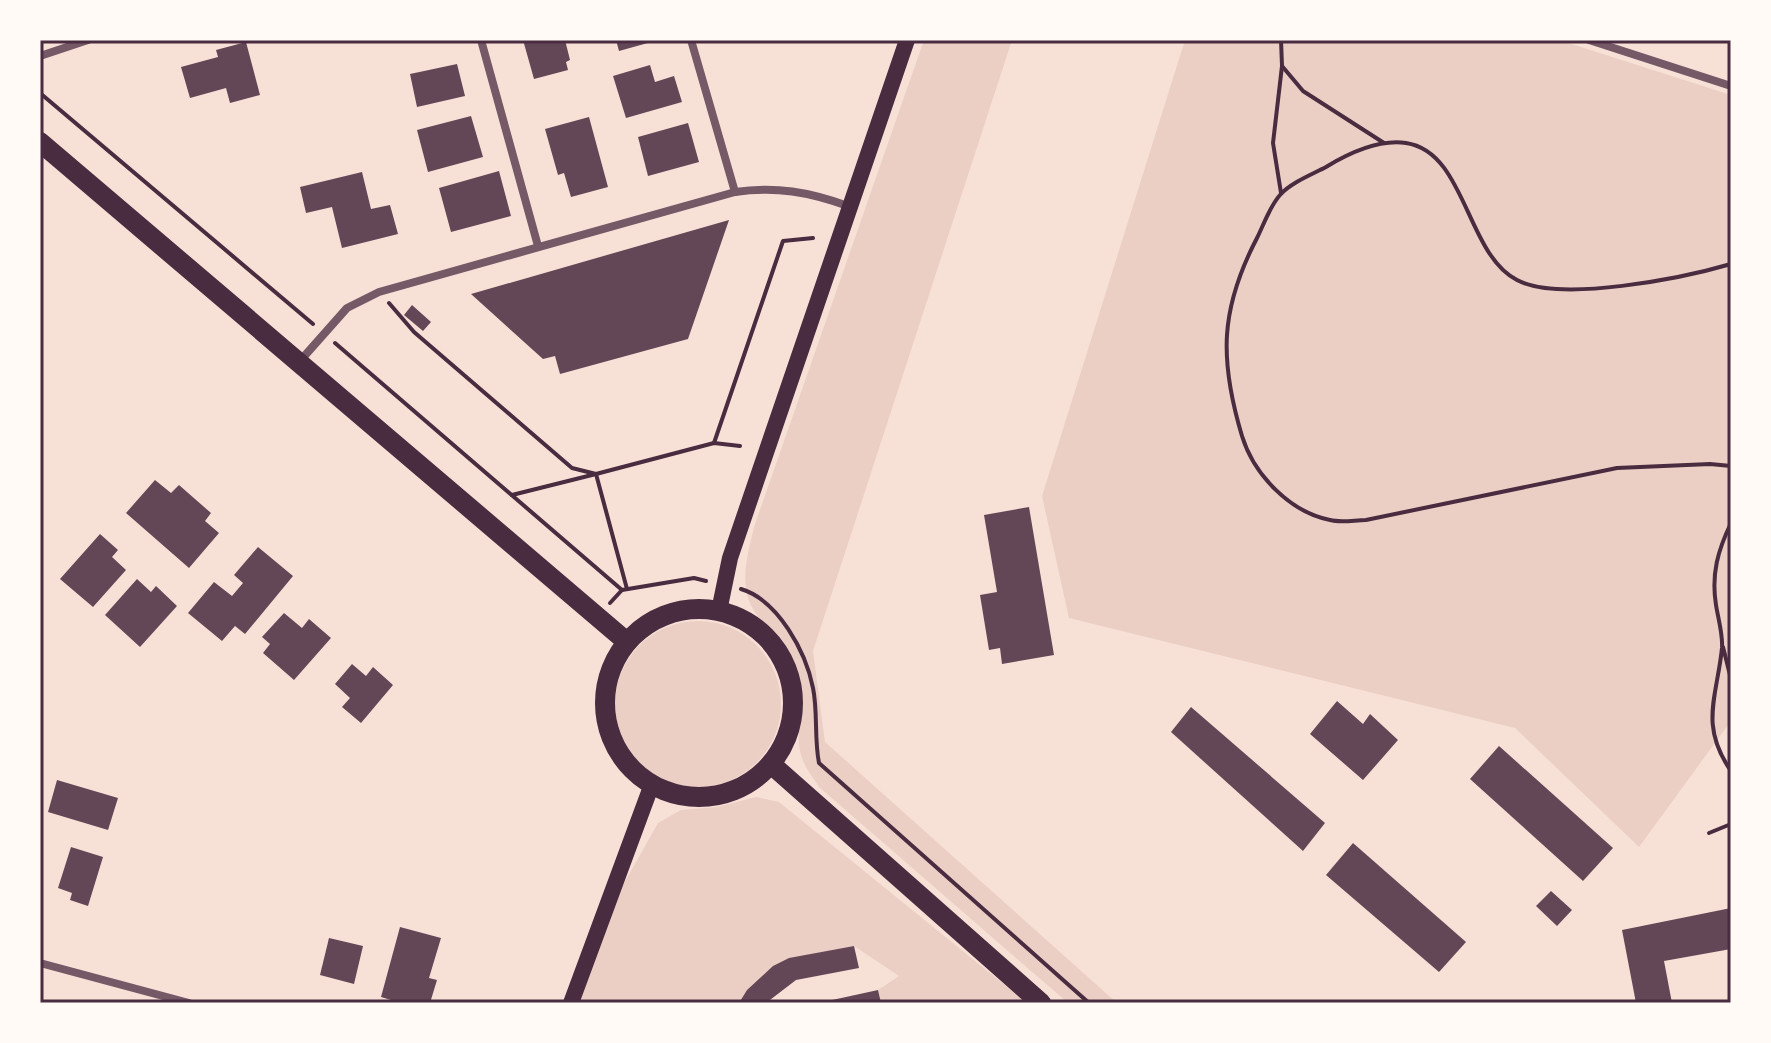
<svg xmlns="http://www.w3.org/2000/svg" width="1771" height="1043" font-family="'Varela Round',sans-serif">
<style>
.green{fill:#ebcfc5}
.building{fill:#644757}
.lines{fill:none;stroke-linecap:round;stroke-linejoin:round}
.path{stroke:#4a2c40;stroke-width:4}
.minor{stroke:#755966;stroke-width:8}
.secondary{stroke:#4a2c40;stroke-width:16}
.primary{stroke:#4a2c40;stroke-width:20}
.neatline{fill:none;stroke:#4a2c40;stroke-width:3}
</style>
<rect width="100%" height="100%" fill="#f7e1d7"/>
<g class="green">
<path d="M 924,40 L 1012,40 L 813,651 L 825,742 L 1117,1003 L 1068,1003 L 819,787 C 813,777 804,767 801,755 C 793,727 809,699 797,669 C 785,640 752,620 747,594 C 742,570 749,550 754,527 Z"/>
<polygon points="1185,40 1559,40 1731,95 1731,721 1639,847 1515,728 1069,618 1042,496"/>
<circle cx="698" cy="704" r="83"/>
<path d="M 756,797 L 779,802 L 1027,1003 L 881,1003 L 878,990 L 899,976 L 854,946 C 807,955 765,958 739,1003 L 571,1003 L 592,940 L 658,823 L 681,810 L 717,807 Z"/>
</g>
<g class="building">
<polygon points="523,40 565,40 570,60 566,62 568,70 534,79"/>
<polygon points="616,40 655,40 655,41 619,51"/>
<polygon points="246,42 260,95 230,103 226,88 190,98 181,67 218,57 216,50"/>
<polygon points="457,64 465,96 417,107 410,74"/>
<polygon points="650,65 655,82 674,76 682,102 626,118 613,76"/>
<polygon points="471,116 483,157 428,172 417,130"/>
<polygon points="589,117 608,187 571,197 564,173 558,175 545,129"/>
<polygon points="688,123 699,162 648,176 638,137"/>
<polygon points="499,171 511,216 451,232 439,188"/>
<polygon points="362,172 371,209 390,205 398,234 342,248 332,207 306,213 300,187"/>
<polygon points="729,220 688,339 560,374 555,356 543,359 471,294"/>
<polygon points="412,305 431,322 423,331 404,315"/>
<polygon points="155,480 171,493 179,485 211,513 205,521 219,533 189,568 126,513"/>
<polygon points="1029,507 1054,655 1002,664 1000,648 989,650 980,595 997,592 984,515"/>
<polygon points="100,534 118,550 112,557 126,570 93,607 60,579"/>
<polygon points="258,547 293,576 245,634 235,626 222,641 188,613 214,582 232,596 243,583 234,575"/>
<polygon points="137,579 151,592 156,586 177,606 140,647 105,615"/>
<polygon points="284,613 302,628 309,619 331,638 294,680 263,653 270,644 262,637"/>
<polygon points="352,664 366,676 373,667 393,685 361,723 342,707 350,698 335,684"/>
<polygon points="1337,701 1363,724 1370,714 1398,740 1363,780 1310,734"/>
<polygon points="1191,707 1325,823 1303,851 1171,732"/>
<polygon points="1499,746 1613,848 1583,881 1470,779"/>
<polygon points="57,780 118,798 108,830 48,812"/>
<polygon points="1353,843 1466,942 1439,972 1326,875"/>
<polygon points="71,847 103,857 88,906 70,900 72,893 58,888"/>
<polygon points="1551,891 1572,910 1557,926 1536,906"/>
<polygon points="1731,908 1731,949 1664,961 1672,1003 1636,1003 1622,930"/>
<polygon points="400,927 441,938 429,978 437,980 430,1003 401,1003 381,997"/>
<polygon points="329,938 363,946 354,984 320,975"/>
<polygon points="854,946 859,968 796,980 766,1003 739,1003 747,990 773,966 789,958"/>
<polygon points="878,990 881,1003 823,1003 823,1002"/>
</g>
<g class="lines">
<g class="path">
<polyline points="1282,66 1303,91 1384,143"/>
<polyline points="40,93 313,324"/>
<polyline points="1281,193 1273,143 1282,66 1281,40"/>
<path d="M 1731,264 C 1683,278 1560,303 1517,280 C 1466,254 1466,152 1406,143 C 1378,139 1349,153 1326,167 C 1313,174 1290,183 1280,195 C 1270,206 1264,224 1257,238 C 1220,309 1219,359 1242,436 C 1254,475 1290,512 1330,520 C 1341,523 1355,520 1366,520 L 1617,468 L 1710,464 L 1731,466"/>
<polyline points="389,303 414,332 572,468 596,474 714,443 740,446"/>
<polyline points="335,343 622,590 694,578 706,581"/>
<polyline points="714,443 783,241 813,238"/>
<polyline points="512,495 596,474 627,589"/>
<path d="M 1731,523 C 1718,550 1711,574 1716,605 C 1718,618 1723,634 1722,648 C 1717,697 1699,725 1731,771"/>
<path d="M 741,589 C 778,600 806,652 813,688 C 818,712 814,738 819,763 L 1089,1003"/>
<polyline points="610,603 622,590"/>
<polyline points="1723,647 1731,679"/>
<polyline points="1709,833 1731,824"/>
</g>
<g class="minor">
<polyline points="481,40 538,246"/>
<polyline points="691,40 735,192"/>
<polyline points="1589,40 1731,86"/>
<polyline points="40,56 88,40"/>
<path d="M 300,361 L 347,308 L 379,292 L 735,192 C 776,186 809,192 848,206"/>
<polyline points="40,963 189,1003"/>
</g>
<g class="secondary">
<polyline points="719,611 730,558 907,40"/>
<polyline points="571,1003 652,784"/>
</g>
<g class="primary">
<polyline points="40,142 627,642"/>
<circle cx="699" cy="703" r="94"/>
<polyline points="771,764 1041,1003"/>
</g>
</g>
<rect width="1771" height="1043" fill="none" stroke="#fffaf5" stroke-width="84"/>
<rect x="42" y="42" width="1687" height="959" class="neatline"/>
</svg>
